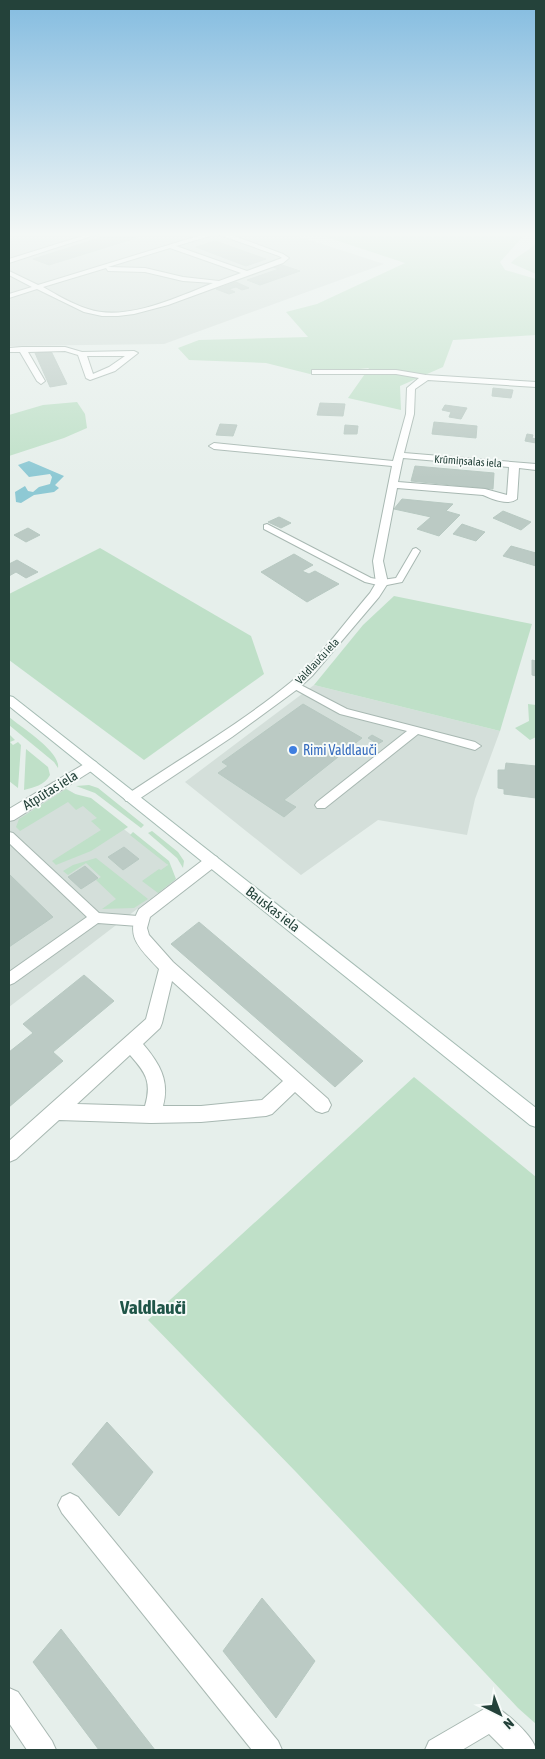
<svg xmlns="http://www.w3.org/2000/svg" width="545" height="1759" font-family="'Asap Condensed',sans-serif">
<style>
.built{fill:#d4dfda}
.green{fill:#bfe0c8}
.water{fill:#8ec9d4}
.building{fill:#bbcac4;stroke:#b8c9c2}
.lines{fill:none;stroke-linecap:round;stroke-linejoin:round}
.lane-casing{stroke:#a8b8b2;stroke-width:2}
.street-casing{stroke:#a8b8b2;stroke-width:2}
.secondary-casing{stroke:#a4bbb3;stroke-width:2}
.lane{fill:#fff;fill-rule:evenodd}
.street{fill:#fff;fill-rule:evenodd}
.secondary{fill:#fff;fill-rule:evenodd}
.shop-dot{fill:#3f7fe0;stroke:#f7fbf9;stroke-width:2}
.labels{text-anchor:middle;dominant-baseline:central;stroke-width:4;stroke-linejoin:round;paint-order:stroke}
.far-street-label{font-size:11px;fill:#24423a;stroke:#f7fbf9}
.shop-label{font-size:14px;fill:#366cbe;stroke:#f7fbf9;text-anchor:start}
.street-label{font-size:14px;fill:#24423a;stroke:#f7fbf9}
.near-quarter-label{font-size:19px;font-weight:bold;fill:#1f5548;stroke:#f7fbf9}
</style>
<rect width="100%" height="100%" fill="#e6efeb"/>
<g class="built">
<polygon points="9,232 285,232 384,264 164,344 9,346"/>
<polygon points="314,685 500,731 475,799 467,835 378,820 301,875 185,782"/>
<polygon points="53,781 89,802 166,862 175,880 9,1007 9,809"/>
</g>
<g class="green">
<polygon points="311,232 527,232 500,262 505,270 536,279 536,335 453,340 443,367 400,386 401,410 348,398 369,368 310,374 266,363 189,360 178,348 199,340 308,337 286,312 317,304 405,263"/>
<path d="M 536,241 L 536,274 L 511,263 C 518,254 532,251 536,241 Z"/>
<polygon points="77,402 85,414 87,428 64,438 9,456 9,415 43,405"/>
<polygon points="100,548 251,636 264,674 144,760 9,660 9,594"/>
<polygon points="394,596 532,624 500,731 314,685 363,625"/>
<polygon points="528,704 536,705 536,737 530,740 515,728 529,721"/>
<path d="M 9,717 C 21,727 61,752 58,768 L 54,762 L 9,725 Z"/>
<polygon points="9,734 15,740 10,742 13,745 18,742 21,745 18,788 9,781"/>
<path d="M 26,749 L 48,767 L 50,775 C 44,786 34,787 24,790 Z"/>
<polygon points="89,785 98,788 144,825 141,828 95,793 76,786"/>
<polygon points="66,789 75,794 91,798 128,827 91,851 56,865 52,861 101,830 91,821 97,818 83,806 76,810 68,802 20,831 16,827 19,819"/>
<polygon points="152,831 178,852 184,861 183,868 177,858 148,833"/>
<polygon points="133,832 169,861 176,879 158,893 142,881 159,869 161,870 168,865 130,835"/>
<polygon points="96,858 148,899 134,908 102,909 116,899 96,880 101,877 86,863 68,875 63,871 73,865"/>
<polygon points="414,1077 536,1177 536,1724 518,1708 296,1472 148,1320"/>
</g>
<polygon class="water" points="29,461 64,476 55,485 59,488 54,492 34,495 21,503 16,502 15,492 25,486 28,491 33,492 39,487 50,484 52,477 50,474 29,477 18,465"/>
<g class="building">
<polygon points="119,232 136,238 49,265 33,259"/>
<polygon points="215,241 266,259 246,266 196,247"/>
<polygon points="279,264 300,271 260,285 247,280 279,269 272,267"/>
<polygon points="236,282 249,288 242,290 236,287 229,289 235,292 229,294 216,289"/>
<polygon points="51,351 67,384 50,387 35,353"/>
<polygon points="493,388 513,390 511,398 492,396"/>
<polygon points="320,403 345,404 343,416 317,415"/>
<polygon points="445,405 467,408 461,419 449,417 451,412 442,410"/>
<polygon points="434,422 477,426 476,438 432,434"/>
<polygon points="220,424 237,425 233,436 216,435"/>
<polygon points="345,425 358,426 357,434 344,434"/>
<polygon points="527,434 533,435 532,438 536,439 536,443 525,441"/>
<polygon points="415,466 494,473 493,489 411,481"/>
<polygon points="402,499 453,504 446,511 460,515 439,536 417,529 431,517 394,509"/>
<polygon points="503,511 531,522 521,530 493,518"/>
<polygon points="279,517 291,523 281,528 268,522"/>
<polygon points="462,524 485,532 476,541 453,534"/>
<polygon points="28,528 40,535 26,542 14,535"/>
<polygon points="511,546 536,553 536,566 503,556"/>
<polygon points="294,554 313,565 302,571 309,574 315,571 339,584 307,602 261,572"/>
<polygon points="17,560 38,572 26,578 16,572 9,576 9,564"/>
<polygon points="532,660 536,661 536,676 532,675"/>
<polygon points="303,704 362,738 284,800 296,807 284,817 218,773 228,766 222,762"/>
<polygon points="372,735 383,741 378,744 368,738"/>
<polygon points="506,763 536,766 536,798 504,794 504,789 498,788 498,770 505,770"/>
<polygon points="124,847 139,859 123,870 108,857"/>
<polygon points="85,866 98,878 81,889 68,877"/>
<polygon points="9,874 53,917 9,947"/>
<polygon points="199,922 363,1061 335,1087 171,944"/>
<polygon points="84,975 114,1001 53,1052 63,1061 9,1107 9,1052 33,1033 23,1024"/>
<polygon points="107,1422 153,1472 119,1516 72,1464"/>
<polygon points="262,1598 315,1661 276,1718 223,1651"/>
<polygon points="61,1629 155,1750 99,1750 33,1662"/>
</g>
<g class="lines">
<g class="lane-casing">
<g id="lane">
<polygon points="95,232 104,232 9,263 9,259"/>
<path d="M 211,232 L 223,232 L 283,254 L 289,258 L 283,263 L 168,305 L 134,314 L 118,316 L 102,316 L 84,312 L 37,289 L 9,298 L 9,294 L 32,287 L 9,275 L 9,271 L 38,285 ZM 217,234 L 279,256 L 282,258 L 247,271 L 176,246 ZM 170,248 L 241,273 L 219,281 L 183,277 L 145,268 L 108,267 ZM 106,268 L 108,271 L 145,272 L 183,281 L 213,283 C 178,297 126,322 88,309 C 72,304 57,295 43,287 Z"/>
<polygon points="267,524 371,578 382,580 396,578 413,549 416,548 420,551 402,582 382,586 365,582 264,529 264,525"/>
<polygon points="295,682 347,709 475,742 481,746 475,750 418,734 325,808 317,808 315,805 317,802 407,731 340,714 291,687 290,685"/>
<polygon points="9,832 13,833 99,913 138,916 143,917 144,921 143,925 138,926 98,923 14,983 9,985 9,972 87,917 9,843"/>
</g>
</g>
<g class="street-casing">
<g id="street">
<path d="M 22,347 L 65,347 L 82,352 L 134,351 L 138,353 L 115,371 L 90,380 L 86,378 L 78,355 L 65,351 L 28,352 L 45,381 L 41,384 L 37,381 L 20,352 L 9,352 L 9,348 ZM 87,356 L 125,356 L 109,367 L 93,374 Z"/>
<path d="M 312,370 L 396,370 L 426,375 L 536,382 L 536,387 L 428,380 L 415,389 L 414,414 L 404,453 L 536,464 L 536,470 L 519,468 L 517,499 C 508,506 492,499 483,495 L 397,488 L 383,561 L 388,583 L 379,597 L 312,676 L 299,688 L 232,737 L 136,801 L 126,801 L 124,798 L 126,795 C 181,758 240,724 291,682 C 320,658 345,622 370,593 L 376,583 L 373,561 L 392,466 L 214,449 L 209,446 L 214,443 L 393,461 L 406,414 L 407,388 L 419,378 L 396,374 L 312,374 ZM 403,458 L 509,467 L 507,495 L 485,489 L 398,482 Z"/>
<polygon points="91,760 96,762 98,765 96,768 14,820 9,821 9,809"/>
<path d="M 212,855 L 217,857 L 219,861 L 217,865 L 150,917 L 147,928 L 149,935 L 173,962 L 328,1099 L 331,1105 L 328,1111 L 322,1113 L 316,1111 L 295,1092 L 272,1114 L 266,1116 L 201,1122 L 151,1123 L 59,1120 L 16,1159 L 9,1162 L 9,1141 L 146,1019 L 159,969 C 140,948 124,937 139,909 L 207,857 ZM 172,981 L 283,1081 L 262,1100 L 201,1106 L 163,1106 C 170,1080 159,1063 143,1044 L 160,1028 L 162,1023 ZM 130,1055 C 146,1073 152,1082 145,1106 L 77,1104 Z"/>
<polygon points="70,1493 78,1497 278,1741 282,1750 252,1750 62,1513 58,1505 62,1497"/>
<polygon points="9,1688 18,1692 52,1741 56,1750 27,1750 9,1723"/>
<path d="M 491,1705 C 504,1710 534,1736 536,1750 L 505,1750 L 489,1734 L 462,1750 L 425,1750 L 429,1741 Z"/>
</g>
</g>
<g class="secondary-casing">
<polygon id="secondary" points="9,696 13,697 536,1108 536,1127 530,1125 9,706"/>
</g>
<use href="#lane" class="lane"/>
<use href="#street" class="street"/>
<use href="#secondary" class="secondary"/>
</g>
<linearGradient id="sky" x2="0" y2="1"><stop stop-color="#84bce0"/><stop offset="0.49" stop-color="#f4f8f6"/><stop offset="1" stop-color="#f4f8f6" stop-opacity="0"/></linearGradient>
<rect width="545" height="478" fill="url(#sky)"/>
<circle class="shop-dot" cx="293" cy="750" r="5"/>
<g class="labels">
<g class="far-street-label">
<text transform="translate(468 461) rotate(4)">Krūmiņsalas iela</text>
<text transform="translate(317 661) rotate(-47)">Valdlauču iela</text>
</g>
<g class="shop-label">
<text x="303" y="750">Rimi Valdlauči</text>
</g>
<g class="street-label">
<text transform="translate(50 790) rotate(-32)">Atpūtas iela</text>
<text transform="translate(273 909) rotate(38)">Bauskas iela</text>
</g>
<g class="near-quarter-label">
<text x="153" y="1307">Valdlauči</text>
</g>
</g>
<rect width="545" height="1759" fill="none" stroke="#24423a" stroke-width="20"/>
<g transform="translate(500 1714) rotate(138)" stroke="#f7fbf9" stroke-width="4" paint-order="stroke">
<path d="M0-4L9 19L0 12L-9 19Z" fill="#24423a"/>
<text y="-8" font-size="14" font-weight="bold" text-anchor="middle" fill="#24423a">N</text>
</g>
</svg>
